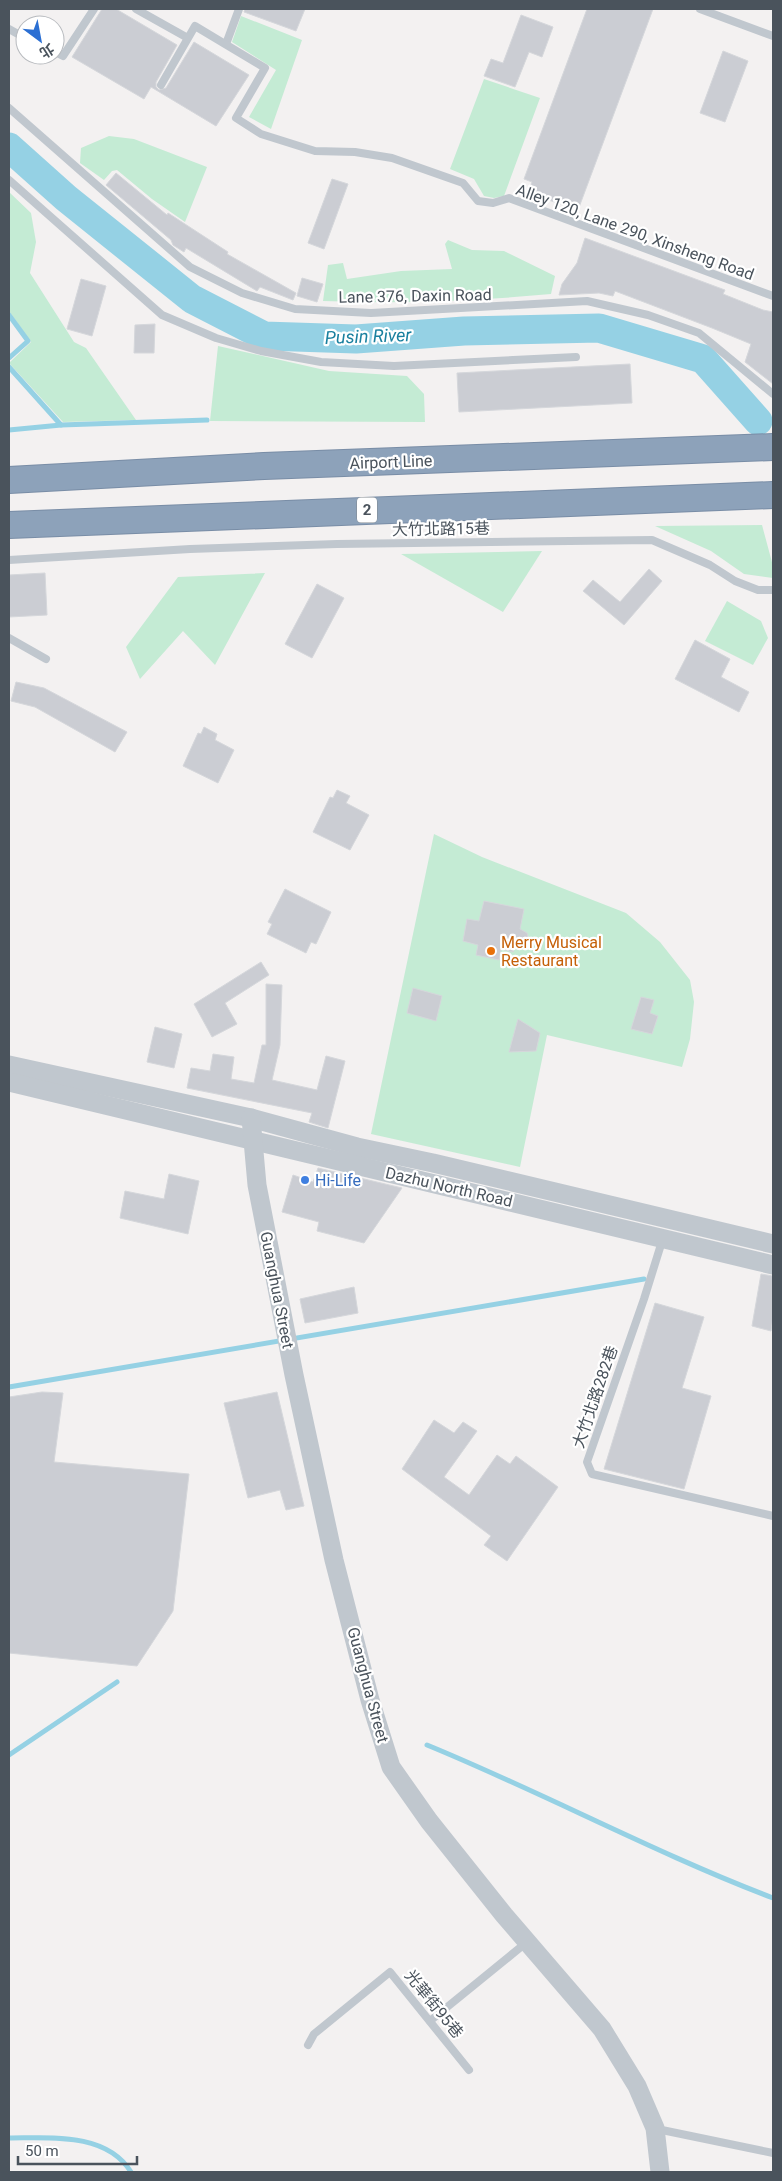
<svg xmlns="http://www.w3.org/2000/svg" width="782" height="2181" font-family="Roboto,'Noto Sans TC',sans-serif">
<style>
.green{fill:#c4ebd4}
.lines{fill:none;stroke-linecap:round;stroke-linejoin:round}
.stream{stroke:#95d1e4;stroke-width:5}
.river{stroke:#95d1e4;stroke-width:29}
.building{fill:#cbcdd3;stroke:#d5d7db}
.motorway-casing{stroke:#798da6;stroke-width:28}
.service{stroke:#c0c7ce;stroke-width:8}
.tertiary{stroke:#c0c7ce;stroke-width:19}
.motorway{stroke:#8da2ba;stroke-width:26}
.food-dot{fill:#e8710a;stroke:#fff;stroke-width:2}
.shop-dot{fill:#3f7fe0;stroke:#fff;stroke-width:2}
.labels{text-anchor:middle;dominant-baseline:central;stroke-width:4.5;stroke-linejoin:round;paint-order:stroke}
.shield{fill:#fff;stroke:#80878d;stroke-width:1}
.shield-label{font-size:15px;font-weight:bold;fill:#4a535c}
.street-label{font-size:16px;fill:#4a535c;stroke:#fff}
.food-label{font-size:16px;fill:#c56008;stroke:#fff;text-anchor:start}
.shop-label{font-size:16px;fill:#366cbe;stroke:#fff;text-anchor:start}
.water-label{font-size:18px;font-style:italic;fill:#1a809f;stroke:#fff}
</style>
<rect width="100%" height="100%" fill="#f3f1f1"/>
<g class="green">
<polygon points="241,16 302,40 271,129 249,117 276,70 232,42"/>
<polygon points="484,79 540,98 504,196 494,198 484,196 474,179 450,169"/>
<polygon points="109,136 134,139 207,167 185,222 152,199 117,170 112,171 104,180 80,163 81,148"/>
<polygon points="9,192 31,213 36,242 30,273 74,342 86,348 136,420 63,422 9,363 31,342 9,311"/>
<path d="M 448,240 L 472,250 L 504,251 L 555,276 L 551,294 C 475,301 399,304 323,301 L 328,265 L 343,263 L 347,279 L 401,271 L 452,269 L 445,244 Z"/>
<polygon points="218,346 329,371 407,376 424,394 425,422 210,421"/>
<polygon points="762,525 773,566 773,578 744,574 711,551 655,526"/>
<polygon points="542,551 503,612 401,554"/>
<polygon points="265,573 215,665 183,631 140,679 126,647 178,577"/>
<polygon points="727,601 761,621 768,638 753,665 705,641"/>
<polygon points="434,834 482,857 626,913 660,942 690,980 694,1002 690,1039 682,1067 547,1035 520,1167 371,1134"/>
</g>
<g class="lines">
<g class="stream">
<polyline points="9,315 28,341 9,358"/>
<polyline points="9,367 61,425 207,420"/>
<polyline points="9,430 61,425"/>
<polyline points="9,1387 644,1279"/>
<path d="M 427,1745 C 544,1793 655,1853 773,1898"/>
<polyline points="9,1755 117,1682"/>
<path d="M 9,2138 C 50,2138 106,2132 131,2172"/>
</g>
<polyline class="river" points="9,147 66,198 192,299 264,336 356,339 464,331 599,328 703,359 758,421"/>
</g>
<g class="building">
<polygon points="102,9 116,9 177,45 156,82 156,87 159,90 166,88 194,42 249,75 216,126 151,87 144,99 72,57"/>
<polygon points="245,9 305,9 296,31 244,12"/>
<polygon points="587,9 653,9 578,210 528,193 532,182 524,179"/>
<polygon points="521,15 553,27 542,57 529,52 515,87 484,76 491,59 503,63"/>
<polygon points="723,51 748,61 725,122 700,113"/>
<polygon points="116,173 167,215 168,213 228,252 227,254 296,293 293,300 260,287 257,291 186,248 184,252 173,245 171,240 106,185"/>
<polygon points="332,179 348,184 324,249 308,243"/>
<polygon points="585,238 725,290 723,294 763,310 773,312 773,384 745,362 751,344 712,328 615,291 613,296 599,293 559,295 562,284 577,263"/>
<polygon points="302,278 323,284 317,302 297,296"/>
<polygon points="81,279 106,286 92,336 67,329"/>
<polygon points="155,324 154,353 134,353 135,325"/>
<polygon points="630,364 632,403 459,412 457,373"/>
<polygon points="649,569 662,581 624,625 583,591 593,580 620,602"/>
<polygon points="45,573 47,615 9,617 9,575"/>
<polygon points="317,584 344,598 312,658 285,644"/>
<polygon points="695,640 730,659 721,677 749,692 739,712 675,679"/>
<polygon points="16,682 44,688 127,732 115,752 35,707 11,701"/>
<polygon points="204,727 217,734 215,740 234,750 218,783 183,766 198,733 201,734"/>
<polygon points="337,790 350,796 346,803 369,815 350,850 313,832 330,797 333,798"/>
<polygon points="285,889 331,912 316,944 311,942 306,953 267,934 272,924 268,922"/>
<polygon points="484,901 524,909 520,929 527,933 529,940 524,945 515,946 513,952 501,949 499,960 476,955 478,945 463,941 467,919 479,921"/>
<polygon points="261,962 269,975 225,1003 237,1024 212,1037 194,1004"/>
<polygon points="266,984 282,985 280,1045 272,1080 317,1090 326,1056 345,1061 328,1128 309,1122 312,1113 187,1088 191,1068 210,1071 213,1054 234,1057 231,1079 254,1083 262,1045 266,1045"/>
<polygon points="413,988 442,996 436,1021 407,1013"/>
<polygon points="641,997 654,1000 650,1013 658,1016 652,1034 631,1029"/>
<polygon points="518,1019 540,1033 536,1051 509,1052"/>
<polygon points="155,1027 182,1034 174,1068 147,1062"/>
<polygon points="318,1168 402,1188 364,1243 317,1231 319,1222 282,1212 293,1175 313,1182"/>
<polygon points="169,1174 199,1181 188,1234 120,1218 125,1191 164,1199"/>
<polygon points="761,1274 773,1276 773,1317 771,1331 752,1326"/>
<polygon points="354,1287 358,1313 305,1323 300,1299"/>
<polygon points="655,1303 704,1317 682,1388 711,1396 684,1489 604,1469"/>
<polygon points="42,1392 63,1393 54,1462 189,1474 173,1611 137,1666 9,1653 9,1397"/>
<polygon points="277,1392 304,1506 286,1510 280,1490 248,1498 224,1403"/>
<polygon points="434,1420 454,1433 463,1422 477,1431 444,1477 469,1495 497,1455 510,1464 516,1456 558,1487 507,1561 484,1545 491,1536 402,1469"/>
</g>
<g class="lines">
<g class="motorway-casing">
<g id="motorway">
<polyline points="9,480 264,466 773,447"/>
<polyline points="9,525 773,495"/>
</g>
</g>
<g class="service">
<polyline points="136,9 186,37"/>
<polyline points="700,9 773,36"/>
<polyline points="9,29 25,38"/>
<polyline points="226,44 239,9"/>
<polyline points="55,52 63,56 94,9"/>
<polyline points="161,85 195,26 265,68 236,118 261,134 315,151 355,152 392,158 463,183 478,201 493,203 509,198 773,296"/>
<polyline points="9,108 190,267 242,293 295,309 371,313 587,301 648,315 699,333 773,394"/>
<polyline points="9,180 162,315 216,338 261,351 321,362 394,366 576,357"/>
<polyline points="9,560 190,549 337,544 652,540 710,565 735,581 758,590 773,590"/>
<polyline points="9,638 46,659"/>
<polyline points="663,1238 644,1299 587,1462 592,1474 773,1516"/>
<polyline points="430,2021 527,1942"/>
<polyline points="308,2045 314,2034 390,1972 469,2070"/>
<polyline points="657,2129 773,2153"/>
</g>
<g class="tertiary">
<polyline points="9,1065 251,1118 357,1147 433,1163 773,1244"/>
<polyline points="9,1082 773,1265"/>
<polyline points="251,1118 257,1185 294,1375 334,1560 370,1700 391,1767 429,1821 504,1915 602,2029 637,2086 655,2128 660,2172"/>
</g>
<use href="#motorway" class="motorway"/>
</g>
<circle class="food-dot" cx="491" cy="951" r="5"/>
<circle class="shop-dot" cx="305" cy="1180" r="5"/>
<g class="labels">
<rect class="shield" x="357" y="497.5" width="20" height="25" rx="4"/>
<g class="shield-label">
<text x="367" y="510">2</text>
</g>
<g class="street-label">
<text transform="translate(635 232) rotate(20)">Alley 120, Lane 290, Xinsheng Road</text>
<text transform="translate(415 296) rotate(-1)">Lane 376, Daxin Road</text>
<text transform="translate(391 462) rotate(-2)">Airport Line</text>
<text transform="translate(441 529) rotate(-1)">大竹北路15巷</text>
<text transform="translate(449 1187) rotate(13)">Dazhu North Road</text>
<text transform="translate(277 1290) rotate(79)">Guanghua Street</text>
<text transform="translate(595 1397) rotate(-71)">大竹北路282巷</text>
<text transform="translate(368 1685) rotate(75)">Guanghua Street</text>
<text transform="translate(434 2004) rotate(51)">光華街95巷</text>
</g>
<g class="food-label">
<text x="501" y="942">Merry Musical<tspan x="501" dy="18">Restaurant</tspan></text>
</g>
<g class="shop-label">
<text x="315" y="1180">Hi-Life</text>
</g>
<g class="water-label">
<text transform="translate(368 336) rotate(-2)">Pusin River</text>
</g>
</g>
<rect width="782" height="2181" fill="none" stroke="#4a535c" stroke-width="20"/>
<g transform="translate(40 40) rotate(148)"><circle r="24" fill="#ffffff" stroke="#b7babe"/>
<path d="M0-4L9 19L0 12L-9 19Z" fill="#2b6fd3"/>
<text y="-8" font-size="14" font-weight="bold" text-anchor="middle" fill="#4a535c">北</text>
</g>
<path d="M18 2156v8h119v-8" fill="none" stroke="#4a535c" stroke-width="2.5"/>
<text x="25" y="2156" font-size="15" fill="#4a535c" stroke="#ffffff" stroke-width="4" paint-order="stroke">50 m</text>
</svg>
